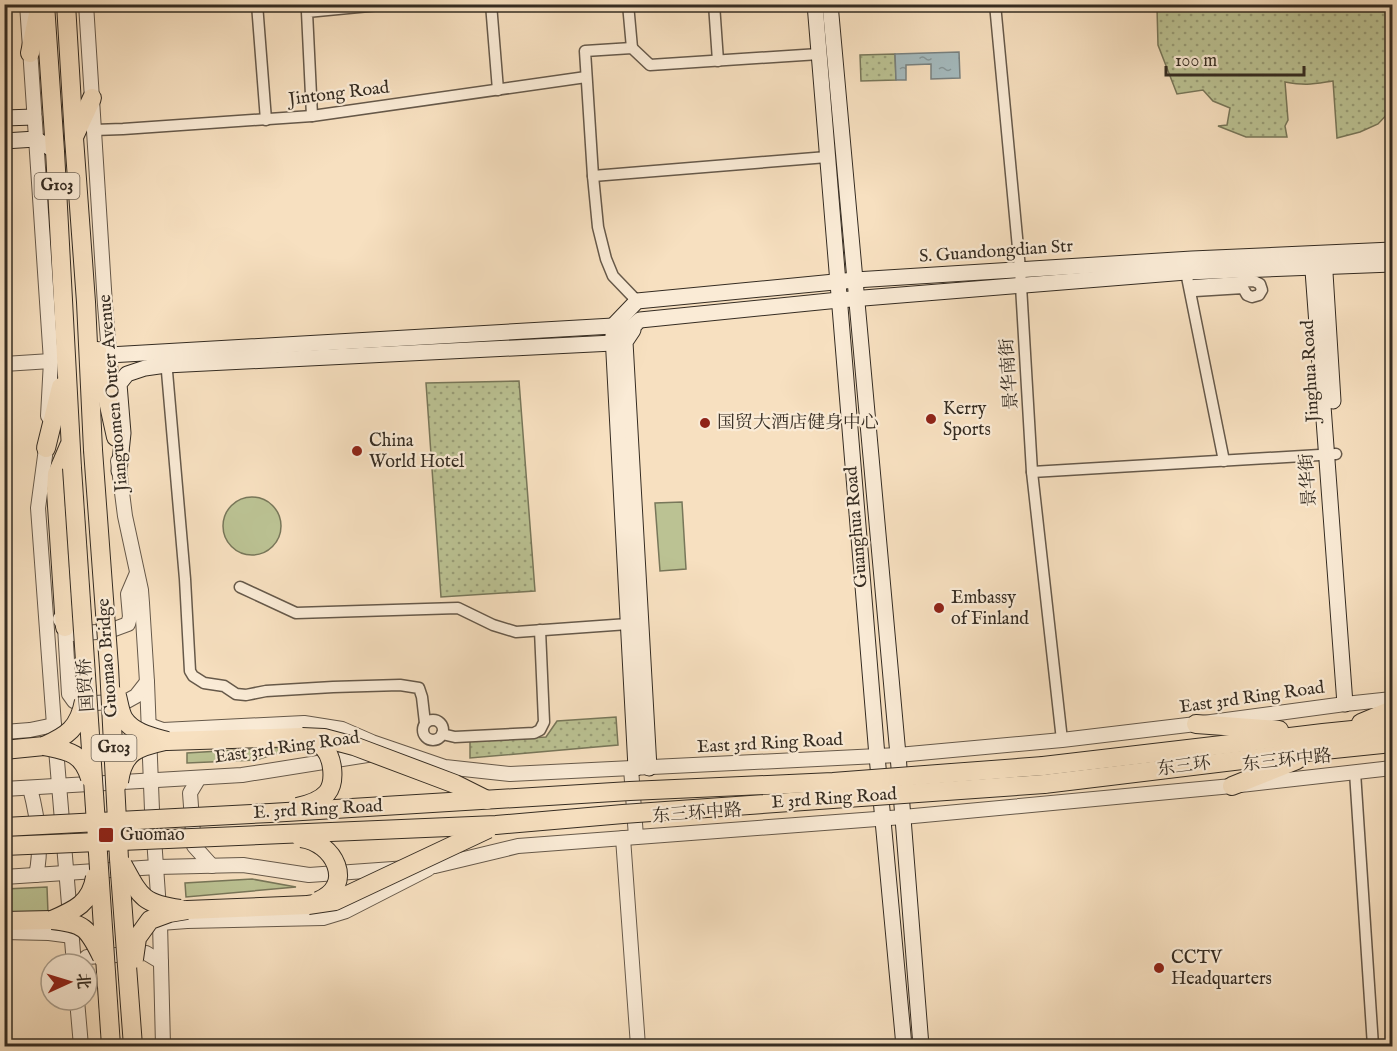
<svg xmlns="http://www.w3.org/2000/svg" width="1397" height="1051" font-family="'IM FELL English','Noto Serif SC',serif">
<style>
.grass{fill:#bbc293;stroke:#78775a;stroke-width:1.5}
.park{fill:url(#park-dots);stroke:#78775a;stroke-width:1.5}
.water{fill:url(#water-ripples);stroke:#788180;stroke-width:1.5}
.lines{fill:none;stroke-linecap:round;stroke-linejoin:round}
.minor-casing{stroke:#66594a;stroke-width:13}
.tertiary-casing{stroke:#66594a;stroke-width:16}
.secondary-casing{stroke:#352c22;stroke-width:17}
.trunk-casing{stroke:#352c22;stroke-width:20}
.minor{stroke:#faebd6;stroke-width:10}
.tertiary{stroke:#faebd6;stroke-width:14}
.secondary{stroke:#faebd6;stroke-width:15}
.trunk{stroke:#f7e0c0;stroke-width:18}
.trunk-bridge-casing{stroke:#352c22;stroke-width:20;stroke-linecap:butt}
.trunk-bridge{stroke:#f7e0c0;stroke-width:18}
.poi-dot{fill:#8f2418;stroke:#faebd6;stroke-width:2}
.labels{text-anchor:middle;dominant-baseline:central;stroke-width:4.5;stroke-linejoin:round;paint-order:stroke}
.shield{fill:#faebd6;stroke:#706558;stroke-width:1.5}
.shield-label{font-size:16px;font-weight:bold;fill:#352c22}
.street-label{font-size:18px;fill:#352c22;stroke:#faebd6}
.poi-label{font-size:18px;fill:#352c22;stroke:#faebd6;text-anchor:start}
</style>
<defs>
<pattern id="park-dots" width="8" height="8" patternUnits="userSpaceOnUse" patternTransform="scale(1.5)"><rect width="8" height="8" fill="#bbc293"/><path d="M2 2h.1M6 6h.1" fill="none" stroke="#999e78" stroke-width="1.8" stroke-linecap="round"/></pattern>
<pattern id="water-ripples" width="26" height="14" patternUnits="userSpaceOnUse" patternTransform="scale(1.5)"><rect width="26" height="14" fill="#a4babe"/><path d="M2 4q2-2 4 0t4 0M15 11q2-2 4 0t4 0" fill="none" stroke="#86979a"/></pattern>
</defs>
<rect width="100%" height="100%" fill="#f7e0c0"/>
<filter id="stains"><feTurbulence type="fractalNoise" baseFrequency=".00333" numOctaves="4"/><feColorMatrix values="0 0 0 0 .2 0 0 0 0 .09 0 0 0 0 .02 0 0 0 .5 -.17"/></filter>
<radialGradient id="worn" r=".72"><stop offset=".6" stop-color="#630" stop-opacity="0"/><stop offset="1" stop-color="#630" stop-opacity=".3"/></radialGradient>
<g class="grass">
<circle cx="252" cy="526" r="29"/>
<polygon points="682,502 686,569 660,571 655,503"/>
<polygon points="301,746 256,760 187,763 187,753"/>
<polygon points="252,879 296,887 186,897 185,883"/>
<polygon points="47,887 48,913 5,914 5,889"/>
</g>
<g class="park">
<path d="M 1158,4 L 1392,5 L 1392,109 L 1378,124 L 1360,132 L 1337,138 L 1333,81 C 1313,84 1307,86 1285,82 L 1288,120 L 1285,126 L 1287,137 L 1246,137 L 1218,126 L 1227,125 L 1230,108 L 1213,101 L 1203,90 L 1177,94 L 1158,45 L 1157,8 Z"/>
<polygon points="895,54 896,80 861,81 860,55"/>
<polygon points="519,381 535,591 441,597 426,383"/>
<polygon points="616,717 618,745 470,758 470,741 546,737 557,721"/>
</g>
<polygon class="water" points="959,52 960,78 931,79 931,64 906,65 906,80 896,80 895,54"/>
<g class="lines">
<g class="minor-casing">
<g id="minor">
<polyline points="257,4 266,120"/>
<polyline points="491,4 498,90"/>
<polyline points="628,4 632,48"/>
<polyline points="714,4 718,61"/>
<polyline points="995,4 1020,269 1032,472 1062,740"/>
<polyline points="312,116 307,12 390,4"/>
<polyline points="94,130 123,129 312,116 586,77"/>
<polyline points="593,176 827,157"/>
<polyline points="1186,272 1224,461"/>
<polyline points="1194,285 1254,281 1260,284 1262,290 1259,295 1252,297 1247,295 1243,288 1195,291"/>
<polyline points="637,301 613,276 606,259 598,227 593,176 585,51 632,48 650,65 819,54"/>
<polyline points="166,360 185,579 190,671 193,676 204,683 224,686 236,694 246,695 266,691 333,687 400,685 419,688 422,697 425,723"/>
<polyline points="1032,472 1336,454"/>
<polyline points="240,587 296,613 458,608 493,625 516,632 628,624"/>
<circle cx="433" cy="730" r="10"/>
<polyline points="442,734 455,737 534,733 540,730 544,722 540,630"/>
<polyline points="1355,772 1373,1046"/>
</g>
</g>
<g class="tertiary-casing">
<g id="tertiary">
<polyline points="27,4 51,361 48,416"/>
<polyline points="86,4 105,305 112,388"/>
<polyline points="4,364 51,361"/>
<polyline points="47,441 38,508 54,725 74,964"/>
<polyline points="118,461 125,516 141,590 142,603 147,682 152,810 160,923 163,1046"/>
<polyline points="60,619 65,627 72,634 109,631 128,624 130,617 128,594 137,573"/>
<polyline points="65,627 69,694 74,701 80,704 127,701 136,696 147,682"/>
<polyline points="149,725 163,730 304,723 342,729 372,742 445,767 510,774 898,755 1062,740 1196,724 1345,704 1392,699"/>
<polyline points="4,732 30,730 54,725"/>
<polyline points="631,768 636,837"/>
<polyline points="199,778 190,793 194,846 212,866"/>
<path d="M 30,788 C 37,815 43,847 36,875"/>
<polyline points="4,789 242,775 374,754"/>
<polyline points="623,838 638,1046"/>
<polyline points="4,877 157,867 243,865 309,875 435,866 518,846 903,817 1232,786 1392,768"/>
<polyline points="160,923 187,921 323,918 346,911 428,869"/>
<polyline points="4,932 49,933 72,936"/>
<polyline points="80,964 87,957 146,953 161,962"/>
<polyline points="77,1000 81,1046"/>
</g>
</g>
<g class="secondary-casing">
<g id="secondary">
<polyline points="815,4 877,756 904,1046"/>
<polyline points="830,4 898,755 921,1046"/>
<polyline points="4,118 34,117"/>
<polyline points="4,141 36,139 55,151"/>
<polyline points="1312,257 1345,704"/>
<polyline points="1324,257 1333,401"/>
<polyline points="613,326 637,301 855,280 1192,259 1392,250"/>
<polyline points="633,330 625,342 649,768"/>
<polyline points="613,335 636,768"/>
<polyline points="109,355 613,326"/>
<polyline points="119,471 123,433 119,384 127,374 145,368 166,365 613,343 640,320 839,300 1186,272 1392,264"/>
</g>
</g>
<g class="trunk-casing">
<g id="trunk">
<polyline points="45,4 55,151 72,468"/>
<polyline points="66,4 74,138 86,302 93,450"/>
<polyline points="30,53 39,9"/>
<polyline points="74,137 92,98"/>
<polyline points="97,351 116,437"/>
<polyline points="46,448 61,387"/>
<polyline points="65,627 56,491 57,474 69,446"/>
<polyline points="1361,723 1392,710"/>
<polyline points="1196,724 1279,730"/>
<polyline points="167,741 302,737"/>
<polyline points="4,750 44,746"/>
<polyline points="1043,766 1323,733 1392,726"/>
<polyline points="1044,784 1324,750 1392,743"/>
<polyline points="1232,786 1297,760"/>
<polyline points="187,910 308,905"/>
<polyline points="4,921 52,920"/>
</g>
</g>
<use href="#minor" class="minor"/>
<use href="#tertiary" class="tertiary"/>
<use href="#secondary" class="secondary"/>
<use href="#trunk" class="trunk"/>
<g class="trunk-bridge-casing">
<g id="trunk-bridge">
<polyline points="93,450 109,667 119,859 133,1046"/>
<polyline points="72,468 111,1046"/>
<path d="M 117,696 C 119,703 120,713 124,719 C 133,733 153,737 167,741"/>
<polyline points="302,737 324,738 354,746 455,784 487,800"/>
<path d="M 44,746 C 67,736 79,728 84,701"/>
<path d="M 44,746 C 68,751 82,752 90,778"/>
<path d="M 119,782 C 123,751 138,747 165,741"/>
<path d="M 297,807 C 307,805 320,801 327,793 C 336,782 333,758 324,748 C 319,743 313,742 307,739"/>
<polyline points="4,827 270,813 630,791 833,782 1043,766"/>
<path d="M 301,838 C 334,842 356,885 318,901"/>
<polyline points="4,846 496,825 623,814 1044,784"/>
<path d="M 123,865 C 140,896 142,904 180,909"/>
<polyline points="308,905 335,901 488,829"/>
<path d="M 52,920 C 75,910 91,903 95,877"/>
<path d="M 52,920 C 84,923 88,928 102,957"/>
<polyline points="134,959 137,938 150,920 169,913 187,910"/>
</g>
</g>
<use href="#trunk-bridge" class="trunk-bridge"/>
</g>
<g class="poi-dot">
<circle cx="931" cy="419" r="6"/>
<circle cx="705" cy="423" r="6"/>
<circle cx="357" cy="451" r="6"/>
<circle cx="939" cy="608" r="6"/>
<rect x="98" y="827" width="16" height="16" rx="3"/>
<circle cx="1159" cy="968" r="6"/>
</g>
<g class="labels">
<g class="shield">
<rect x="34.5" y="173" width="45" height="26" rx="4.5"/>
<rect x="91.5" y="735" width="45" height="26" rx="4.5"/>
</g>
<g class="shield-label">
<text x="57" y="186">G103</text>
<text x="114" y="748">G103</text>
</g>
<g class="street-label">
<text transform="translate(339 94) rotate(-7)">Jintong Road</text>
<text transform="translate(996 252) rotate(-4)">S. Guandongdian Str</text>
<text transform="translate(1311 371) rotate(-93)">Jinghua Road</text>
<text transform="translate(1010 374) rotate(-94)">景华南街</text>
<text transform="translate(114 393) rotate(-95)">Jianguomen Outer Avenue</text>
<text transform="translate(1309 480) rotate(-94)">景华街</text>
<text transform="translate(857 527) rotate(-95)">Guanghua Road</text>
<text transform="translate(108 658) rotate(-94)">Guomao Bridge</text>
<text transform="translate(87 685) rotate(-94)">国贸桥</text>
<text transform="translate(1252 698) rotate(-8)">East 3rd Ring Road</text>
<text transform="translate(770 744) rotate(-3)">East 3rd Ring Road</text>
<text transform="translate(287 748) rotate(-8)">East 3rd Ring Road</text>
<text transform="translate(1287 761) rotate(-6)">东三环中路</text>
<text transform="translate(1184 767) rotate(-7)">东三环</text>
<text transform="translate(834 799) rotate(-4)">E 3rd Ring Road</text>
<text transform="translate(318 810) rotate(-3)">E. 3rd Ring Road</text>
<text transform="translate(697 814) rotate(-4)">东三环中路</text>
</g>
<g class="poi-label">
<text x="943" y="409">Kerry<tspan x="943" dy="21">Sports</tspan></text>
<text x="717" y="423">国贸大酒店健身中心</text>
<text x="369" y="441">China<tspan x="369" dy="21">World Hotel</tspan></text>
<text x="951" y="598">Embassy<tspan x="951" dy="21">of Finland</tspan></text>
<text x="120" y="835">Guomao</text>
<text x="1171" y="958">CCTV<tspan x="1171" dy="21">Headquarters</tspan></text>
</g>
</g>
<rect width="1397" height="1051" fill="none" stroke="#f7e0c0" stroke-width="24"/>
<rect x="6" y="6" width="1385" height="1039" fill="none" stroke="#352c22" stroke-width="3"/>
<rect x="12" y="12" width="1373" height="1027" fill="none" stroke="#352c22" stroke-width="1.5"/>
<g transform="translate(69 982) rotate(86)"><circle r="28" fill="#faebd6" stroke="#ab9f8e" stroke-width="1.5"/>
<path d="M0-4.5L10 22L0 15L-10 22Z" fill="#8f2418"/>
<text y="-9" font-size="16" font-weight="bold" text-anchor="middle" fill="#352c22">北</text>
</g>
<path d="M1166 66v9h138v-9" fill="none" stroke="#352c22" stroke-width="3"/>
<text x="1175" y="66" font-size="18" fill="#352c22" stroke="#faebd6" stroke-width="4.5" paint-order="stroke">100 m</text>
<rect width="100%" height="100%" filter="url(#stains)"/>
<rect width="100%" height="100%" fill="url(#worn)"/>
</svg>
